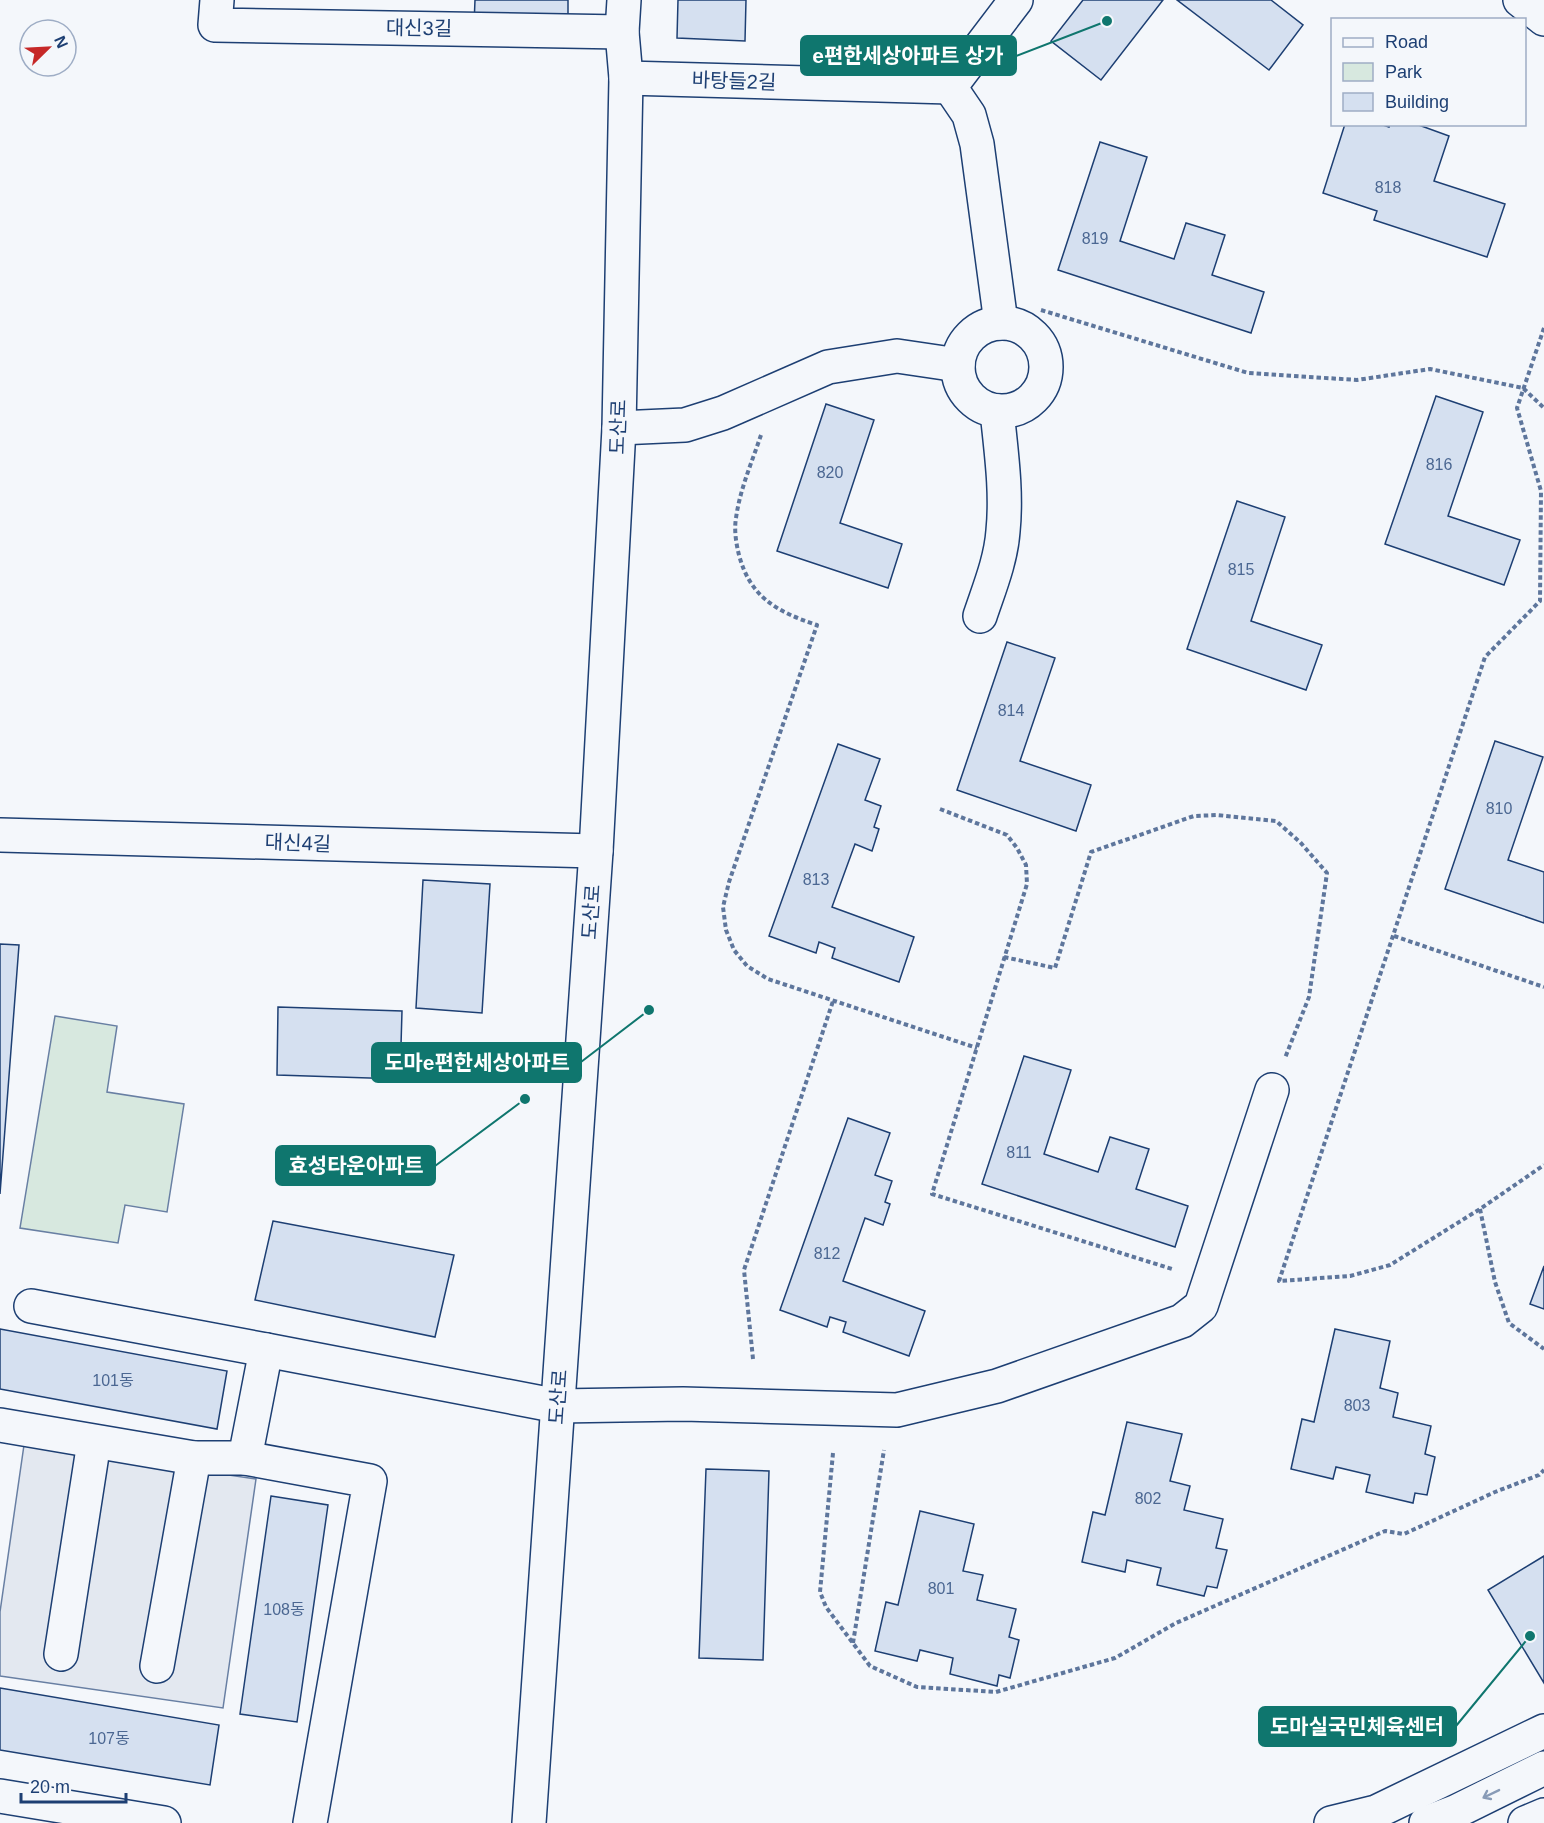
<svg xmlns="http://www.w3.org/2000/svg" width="1544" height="1823" font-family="Helvetica,'Noto Sans KR',sans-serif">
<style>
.green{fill:#d7e8df;stroke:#687fa3;stroke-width:1.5}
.parking{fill:#e3e8f0;stroke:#687fa3;stroke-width:1.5}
.building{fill:#d5e0f0;stroke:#1d3f73;stroke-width:1.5}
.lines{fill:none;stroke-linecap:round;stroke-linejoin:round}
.minor-casing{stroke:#1d3f73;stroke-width:36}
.major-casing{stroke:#1d3f73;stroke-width:36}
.path{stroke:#5e769c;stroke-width:4;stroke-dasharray:4.5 3;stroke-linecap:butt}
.minor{stroke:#f4f7fb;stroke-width:33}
.major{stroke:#f4f7fb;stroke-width:33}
.oneway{stroke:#889bb7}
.labels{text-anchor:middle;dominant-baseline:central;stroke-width:4.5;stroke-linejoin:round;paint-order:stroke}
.number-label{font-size:16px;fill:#4b6792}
.street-label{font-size:20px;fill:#1d3f73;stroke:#f4f7fb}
.leader{fill:none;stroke:#0f766e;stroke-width:2}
.callout-dot{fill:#0f766e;stroke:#f4f7fb;stroke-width:2}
.callout{fill:#0f766e;stroke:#0f766e;stroke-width:2}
.callout-label{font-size:21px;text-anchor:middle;font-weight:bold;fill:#fff}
</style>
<rect width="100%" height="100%" fill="#f4f7fb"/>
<polygon class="green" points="55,1016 117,1026 107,1092 184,1104 167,1212 125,1205 118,1243 20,1228"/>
<polygon class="parking" points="24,1445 256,1479 223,1708 0,1676 0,1612"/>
<g class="building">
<polygon points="475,0 568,0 568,28 474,25"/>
<polygon points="678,0 746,0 745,41 677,38"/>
<polygon points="1083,0 1163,0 1101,80 1051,41"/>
<polygon points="1177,0 1271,0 1303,25 1269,70"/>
<polygon points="1345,124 1380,124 1389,127 1390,124 1416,124 1449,136 1434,181 1505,204 1487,257 1374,220 1377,211 1323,193"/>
<polygon points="1100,142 1147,157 1120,241 1174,259 1186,223 1225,235 1212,275 1264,292 1251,333 1058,270"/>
<polygon points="1436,396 1483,412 1448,516 1520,540 1504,585 1385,544"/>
<polygon points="826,404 874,420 840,523 902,544 888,588 777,551"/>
<polygon points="1237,501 1285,517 1251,621 1322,645 1306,690 1187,649"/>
<polygon points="1007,642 1055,658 1020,761 1091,785 1076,831 957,790"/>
<polygon points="1495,741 1543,757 1508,860 1544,872 1544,923 1445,889"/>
<polygon points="838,744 880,759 865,800 881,806 874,827 879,829 872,851 855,844 832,907 914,937 899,982 832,958 835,948 819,942 816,953 769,936"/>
<polygon points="423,880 490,884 482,1013 416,1008"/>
<polygon points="0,944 19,945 0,1194"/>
<polygon points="278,1007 402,1011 400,1079 277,1075"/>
<polygon points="1024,1056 1071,1070 1044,1154 1098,1172 1110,1137 1149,1149 1136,1189 1188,1206 1175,1247 982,1184"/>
<polygon points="848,1118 890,1133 875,1175 892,1181 885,1202 890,1204 883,1225 865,1218 843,1281 925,1311 909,1356 843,1332 846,1322 830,1317 827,1327 780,1310"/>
<polygon points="273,1221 454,1255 435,1337 255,1300"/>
<polygon points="1544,1266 1544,1309 1530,1304"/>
<polygon points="0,1329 227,1371 217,1429 0,1389"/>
<polygon points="1335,1329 1390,1341 1380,1388 1398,1393 1393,1417 1431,1426 1425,1454 1435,1457 1427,1495 1415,1493 1413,1503 1366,1492 1370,1475 1336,1467 1333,1479 1291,1469 1302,1419 1314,1422"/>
<polygon points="1127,1422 1182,1434 1170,1481 1190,1486 1184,1510 1223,1519 1216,1548 1227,1550 1217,1588 1207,1586 1204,1596 1157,1585 1161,1568 1127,1560 1125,1572 1082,1562 1093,1512 1105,1515"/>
<polygon points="706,1469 769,1471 763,1660 699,1658"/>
<polygon points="271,1496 328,1505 297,1722 240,1714"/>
<polygon points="920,1511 974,1524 963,1571 983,1575 977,1600 1016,1609 1009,1637 1019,1640 1010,1678 999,1675 997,1686 950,1674 953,1658 920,1650 917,1661 875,1651 886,1602 898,1605"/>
<polygon points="1544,1556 1544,1683 1488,1590"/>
<polygon points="0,1688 219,1725 210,1785 0,1750"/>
</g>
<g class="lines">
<g class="minor-casing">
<g id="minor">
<polyline points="217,0 215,25 622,32"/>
<polyline points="626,78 950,87"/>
<polyline points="950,87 969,115 977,144 1001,323"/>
<polyline points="950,87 1016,0"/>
<circle cx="1002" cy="367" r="44"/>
<polyline points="619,428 685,425 723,413 828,367 897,356 958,365"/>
<path d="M 980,616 C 989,589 1001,560 1003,531 C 1007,491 1001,451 997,411"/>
<polyline points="0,835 596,851"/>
<polyline points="31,1306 266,1350 245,1458"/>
<polyline points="266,1350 558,1406 683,1404 897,1410 997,1386 1182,1321 1201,1306 1272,1090"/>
<polyline points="0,1425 194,1458 245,1458 370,1481 310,1823"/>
<polyline points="61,1654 94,1442"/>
<polyline points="157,1666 194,1458"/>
<polyline points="1331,1823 1376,1812 1544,1731"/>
</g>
</g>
<g class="major-casing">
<g id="major">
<polyline points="1520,0 1544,19"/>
<polyline points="0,1796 164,1823"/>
<polyline points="529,1823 596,851 619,428 626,78 622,32 624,0"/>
<polyline points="1426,1823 1455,1812 1544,1768"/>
<polyline points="1525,1823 1544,1815"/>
</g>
</g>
<g class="path">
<polyline points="1041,310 1248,373 1357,380 1430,369 1523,388 1544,408"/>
<polyline points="1544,328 1517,408 1541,491 1540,601 1485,657 1279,1281 1350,1276 1390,1265 1480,1209 1544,1165"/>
<path d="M 761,435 C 752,462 740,489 736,518 C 734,530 736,543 739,555 C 750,597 777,612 817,625 L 729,882 L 723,907 L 726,930 L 734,950 L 747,966 L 768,979 L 977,1048"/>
<polyline points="940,809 1007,835 1017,848 1026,865 1027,884 932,1194 1172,1269"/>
<polyline points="1394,936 1544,987"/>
<polyline points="1004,957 1055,968 1091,852 1194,816 1217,815 1276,821 1300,842 1327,873 1309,997 1285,1058"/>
<polyline points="1480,1209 1495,1282 1509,1323 1544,1349"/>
<polyline points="753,1359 744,1270 833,1001"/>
<polyline points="833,1453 820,1592 826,1607 870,1666 917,1687 996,1692 1115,1658 1176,1623 1385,1531 1404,1534 1495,1492 1539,1475 1544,1470"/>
<polyline points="853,1643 884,1450"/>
</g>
<use href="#minor" class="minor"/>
<use href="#major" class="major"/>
</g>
<defs><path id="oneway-shaft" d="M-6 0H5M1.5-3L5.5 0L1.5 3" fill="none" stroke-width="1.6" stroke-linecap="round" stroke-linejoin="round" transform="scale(1.5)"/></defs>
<use class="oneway" href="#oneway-shaft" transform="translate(1491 1794) rotate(154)"/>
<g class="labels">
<g class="number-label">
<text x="1388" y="187">818</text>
<text x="1095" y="238">819</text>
<text x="1439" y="464">816</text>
<text x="830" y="472">820</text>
<text x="1241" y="569">815</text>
<text x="1011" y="710">814</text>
<text x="1499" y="808">810</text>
<text x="816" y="879">813</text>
<text x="1019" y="1152">811</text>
<text x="827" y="1253">812</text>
<text x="113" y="1380">101동</text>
<text x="1357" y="1405">803</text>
<text x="1148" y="1498">802</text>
<text x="941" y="1588">801</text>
<text x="284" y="1609">108동</text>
<text x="109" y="1738">107동</text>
</g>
<g class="street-label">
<text transform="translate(419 28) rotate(1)">대신3길</text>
<text transform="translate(734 81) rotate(2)">바탕들2길</text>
<text transform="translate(618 427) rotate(-88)">도산로</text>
<text transform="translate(298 843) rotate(2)">대신4길</text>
<text transform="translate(591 912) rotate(-86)">도산로</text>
<text transform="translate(558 1397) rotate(-86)">도산로</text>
</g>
</g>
<path class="leader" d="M1107 21L1016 56M649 1010L581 1062M525 1099L435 1166M1530 1636L1456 1726"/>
<g class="callout-dot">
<circle cx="1107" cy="21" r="6"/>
<circle cx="649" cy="1010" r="6"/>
<circle cx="525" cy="1099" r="6"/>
<circle cx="1530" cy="1636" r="6"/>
</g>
<g class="callout">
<rect x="801" y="36" width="215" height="39" rx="6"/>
<rect x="372" y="1043" width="209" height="39" rx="6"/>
<rect x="276" y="1146" width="159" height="39" rx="6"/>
<rect x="1259" y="1707" width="197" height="39" rx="6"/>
</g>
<g class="callout-label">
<text x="908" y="63">e편한세상아파트 상가</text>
<text x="477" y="1070">도마e편한세상아파트</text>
<text x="356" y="1173">효성타운아파트</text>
<text x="1357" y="1734">도마실국민체육센터</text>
</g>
<rect x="1331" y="18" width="195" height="108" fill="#f4f7fb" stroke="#9eadc5" stroke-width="1.5"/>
<rect x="1343" y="38" width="30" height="9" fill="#f4f7fb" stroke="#9eadc5" stroke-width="1.5"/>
<text x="1385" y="48" font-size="18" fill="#1d3f73">Road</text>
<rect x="1343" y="63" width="30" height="18" fill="#d7e8df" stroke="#9eadc5" stroke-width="1.5"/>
<text x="1385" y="78" font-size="18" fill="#1d3f73">Park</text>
<rect x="1343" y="93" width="30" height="18" fill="#d5e0f0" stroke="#9eadc5" stroke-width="1.5"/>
<text x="1385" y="108" font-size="18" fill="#1d3f73">Building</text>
<g transform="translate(48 48) rotate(66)"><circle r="28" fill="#f4f7fb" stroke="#9eadc5" stroke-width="1.5"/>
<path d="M0-4.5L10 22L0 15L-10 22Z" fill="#c62828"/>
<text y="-9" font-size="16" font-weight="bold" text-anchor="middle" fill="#1d3f73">N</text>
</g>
<path d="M21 1793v9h105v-9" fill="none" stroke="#1d3f73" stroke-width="3"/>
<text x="30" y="1793" font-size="18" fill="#1d3f73" stroke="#f4f7fb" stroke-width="4.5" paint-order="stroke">20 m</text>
</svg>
